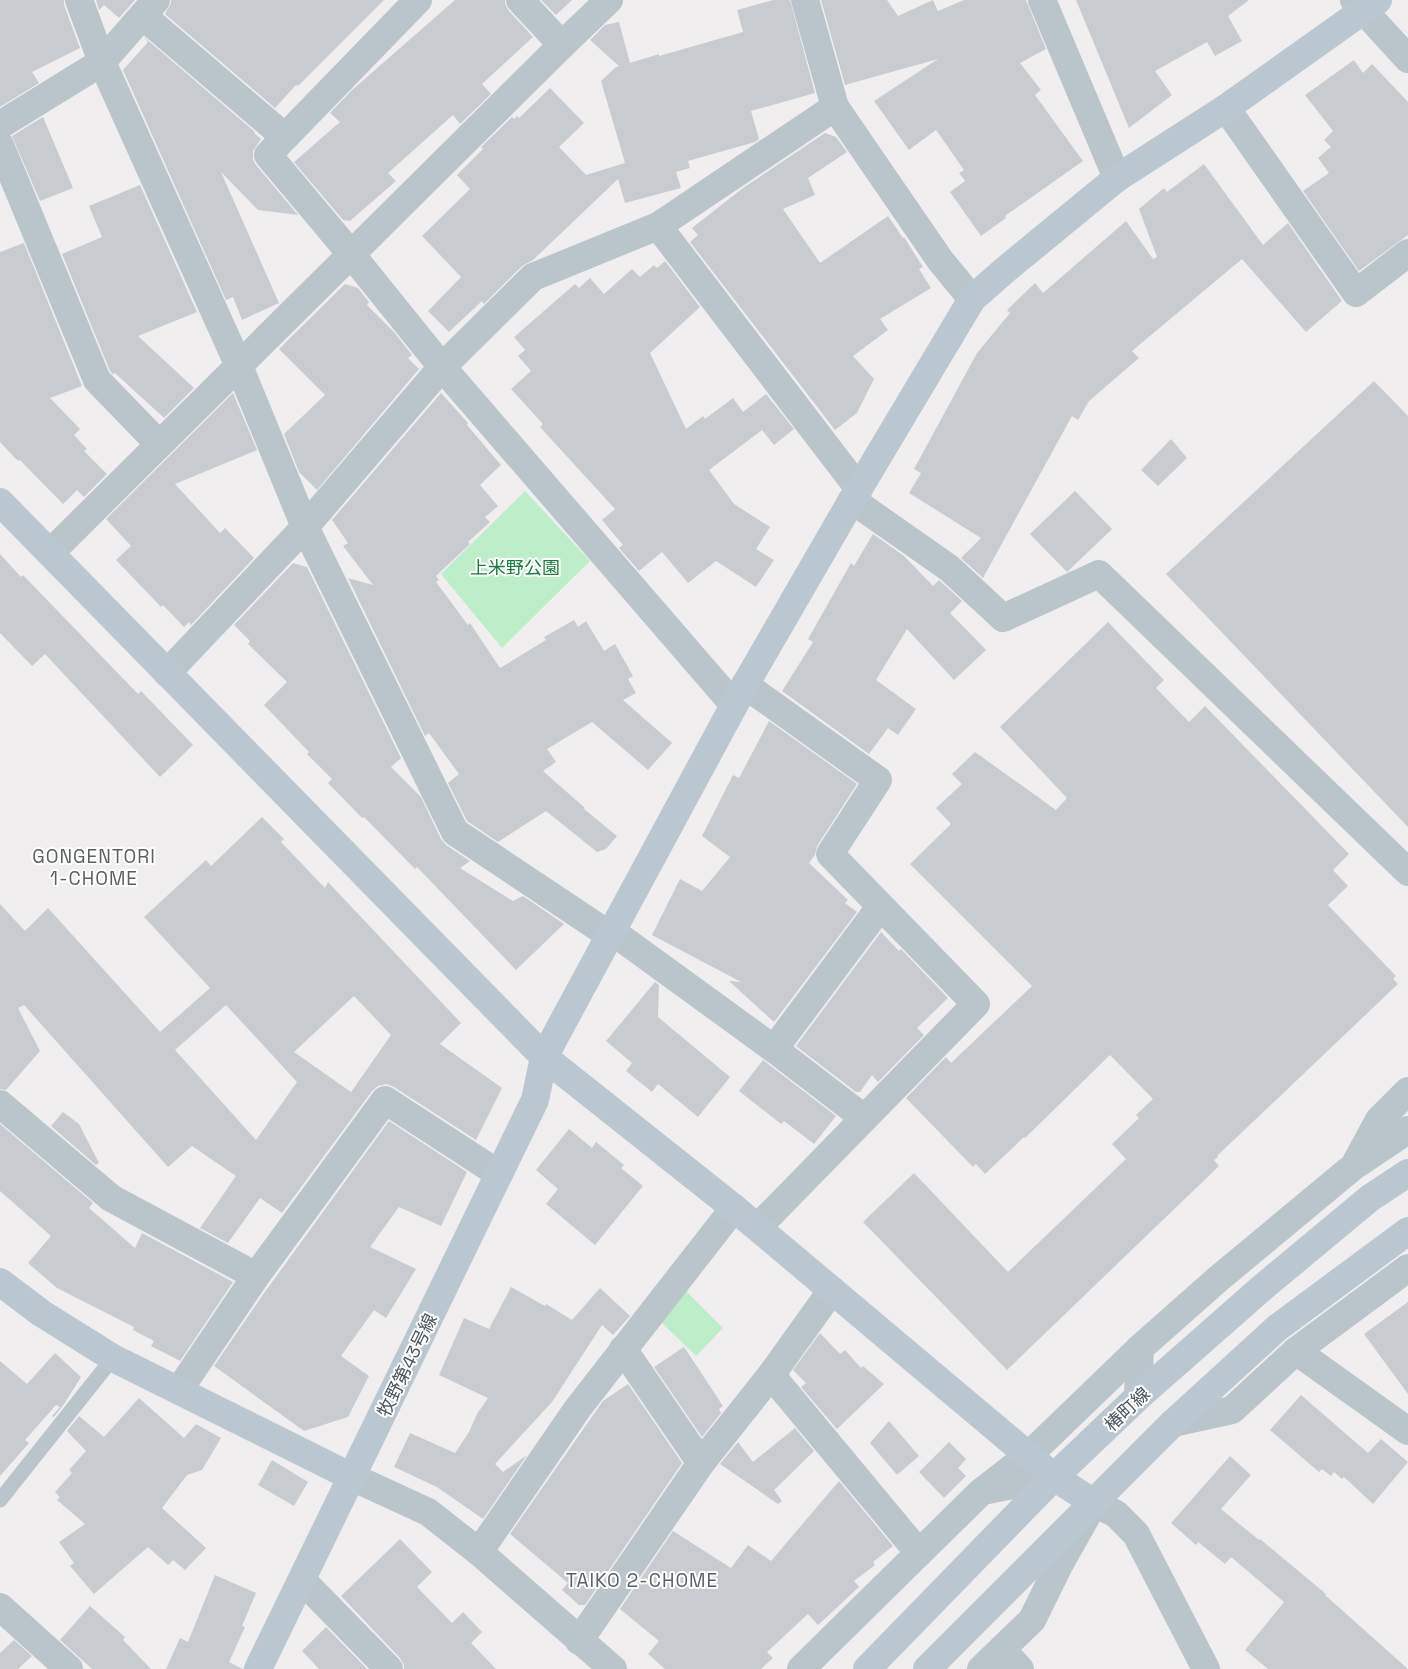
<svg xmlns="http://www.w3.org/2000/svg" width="1408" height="1669" font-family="'Space Grotesk','Noto Sans JP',sans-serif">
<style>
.green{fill:#bdeec9}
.building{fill:#c8ccd1;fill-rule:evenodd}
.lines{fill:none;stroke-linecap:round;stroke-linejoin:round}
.lane{stroke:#bac5cb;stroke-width:15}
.street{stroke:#bac5cb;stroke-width:28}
.secondary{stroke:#bac7d0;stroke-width:28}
.labels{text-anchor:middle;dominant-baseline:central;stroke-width:4;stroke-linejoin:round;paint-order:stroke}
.park-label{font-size:18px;fill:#187c3d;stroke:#fff}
.street-label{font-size:18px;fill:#47545b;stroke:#fff}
.neighbourhood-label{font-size:19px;letter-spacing:1px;fill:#5b6063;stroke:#fff}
</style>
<rect width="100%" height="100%" fill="#f1eeef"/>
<g class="green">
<polygon points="525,491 590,561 502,648 441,574"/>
<polygon points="686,1291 723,1328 696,1356 658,1319"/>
</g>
<g class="building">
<polygon points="0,0 64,0 64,5 80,48 32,72 39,83 0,107"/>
<polygon points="96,0 135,0 119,18 104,5 99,10"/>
<polygon points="171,0 384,0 298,86 296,85 275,108 165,14 171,3"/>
<polygon points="455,0 505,0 505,4 509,11 533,37 482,84 491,94 460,124 453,115 388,173 396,181 350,221 343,220 294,162 340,122 330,113 352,90"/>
<polygon points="541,0 572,0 556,15"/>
<polygon points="773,0 790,0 815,93 751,111 759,139 755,142 688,161 690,168 676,172 681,188 625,203 618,179 533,260 522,266 484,304 482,301 449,332 428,311 461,277 422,236 470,189 457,175 483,149 481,147 512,117 514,119 517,116 519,118 550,88 584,123 559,147 586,175 625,163 601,81 616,67 619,66 590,40 605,25 619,22 630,63 659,54 659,56 743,32 737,10"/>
<polygon points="821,0 887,0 898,16 933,0 938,11 964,0 1026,0 1046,49 1020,63 1041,90 1035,95 1083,161 1005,216 1006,218 981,236 950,192 965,181 959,173 964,170 936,130 909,150 874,101 938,59 845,85"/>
<polygon points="1076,0 1249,0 1228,16 1242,41 1215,56 1207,42 1155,71 1172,95 1129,128"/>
<polygon points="144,37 255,132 254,133 261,139 253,151 253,159 256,165 298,215 258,210 221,172 279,303 242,320 233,297 226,300 123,70 148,42"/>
<polygon points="1354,60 1363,73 1372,64 1408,102 1408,235 1359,271 1303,191 1329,173 1318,158 1331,147 1324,140 1333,131 1305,95"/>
<polygon points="43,117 73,188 40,201 12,136"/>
<polygon points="825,133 836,137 847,152 808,178 815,195 783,209 820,263 888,216 903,238 904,237 923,267 919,269 931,288 880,319 888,330 853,356 874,379 857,413 835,430 690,242 698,235 692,228 743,188"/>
<polygon points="1204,164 1263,245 1288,223 1342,301 1306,332 1242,259 1132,351 1139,358 1089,401 1078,420 1072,416 983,578 961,558 981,538 909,493 921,473 914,469 977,353 1010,313 1007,310 1035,283 1043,293 1126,221 1153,259 1157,257 1139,209 1164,188 1167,192"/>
<polygon points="140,185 197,312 138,336 194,388 164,418 115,373 113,374 110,371 62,254 102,237 89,206"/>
<polygon points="24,243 82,386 50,398 80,429 74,435 87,449 84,451 107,474 84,497 77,490 63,504 20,460 18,461 0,442 0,252"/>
<polygon points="665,261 700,307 650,353 686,429 703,416 705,419 733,398 743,412 766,394 794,429 774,445 762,430 709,470 734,504 770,527 756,549 774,560 756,587 716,561 688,583 662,552 639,571 619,548 623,545 602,520 615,509 540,427 543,424 511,389 531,371 518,356 525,350 514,337 575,284 579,288 590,278 604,294 632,269 640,277 654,265 657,268"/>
<polygon points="345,284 358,288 369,302 367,305 394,332 412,355 408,358 419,369 317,490 299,472 284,434 325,395 279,349"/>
<polygon points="1374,381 1408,416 1408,827 1166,574"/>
<polygon points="233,393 257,450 175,484 220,533 225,528 254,558 191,625 189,622 184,627 163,605 161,607 116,560 131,546 106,519"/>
<polygon points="441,393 468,423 467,425 501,465 480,485 498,506 485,517 490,522 468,542 470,544 436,576 439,580 436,582 468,625 470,623 500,668 546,640 544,637 574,620 578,627 586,621 604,651 615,644 633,676 628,679 636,693 623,700 672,743 648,770 592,722 547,749 556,762 543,771 585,808 584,809 617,836 606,849 597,852 546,811 498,842 467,821 448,783 459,774 429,733 425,736 348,578 373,585 343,546 348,543 332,520"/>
<polygon points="1171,439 1187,458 1158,486 1141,470"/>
<polygon points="1075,491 1112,529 1067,572 1030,534"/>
<polygon points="873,534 904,556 933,586 939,580 962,601 950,613 986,650 954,680 907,629 876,680 916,709 898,735 888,728 869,754 782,691 813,642 808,639 851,563 854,566"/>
<polygon points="0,554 21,577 23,575 138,694 141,691 193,745 160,777 45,654 32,666 0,633"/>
<polygon points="293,563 307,567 401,758 391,767 421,797 441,839 446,845 470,861 460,868 513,901 523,896 564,924 516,970 417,867 415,869 364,817 362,818 328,783 332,779 307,754 309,752 264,705 287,682 248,644 250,641 234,625"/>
<polygon points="1108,622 1164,680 1156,688 1189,722 1205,706 1349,854 1333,870 1348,886 1328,905 1396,976 1393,979 1398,984 1217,1156 1218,1157 1214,1160 1219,1166 1007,1370 863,1222 914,1173 1008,1272 1126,1159 1112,1144 1139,1118 1136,1115 1153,1099 1110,1055 1025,1138 1024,1137 985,1174 976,1164 973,1167 906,1098 946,1057 951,1063 1032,986 910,864 951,824 936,808 962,784 952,774 975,752 1056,810 1067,798 1000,727"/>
<polygon points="769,721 857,784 817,846 815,855 809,863 848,900 845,903 857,912 774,1022 729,981 741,982 652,935 680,879 702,891 730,857 702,836 733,775 739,778"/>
<path d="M 262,817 L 284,839 L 281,842 L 325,888 L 328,882 L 461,1023 L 440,1044 L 502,1088 L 476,1140 L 394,1087 L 386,1084 L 378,1086 L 372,1091 L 282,1213 L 260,1198 L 228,1243 L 200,1228 L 236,1176 L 192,1146 L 168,1167 L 24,1005 L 18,1008 L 40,1051 L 6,1090 L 0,1089 L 0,904 L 25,931 L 48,908 L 160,1032 L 210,988 L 144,917 L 206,860 L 211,866 ZM 354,996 L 391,1035 L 351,1092 L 294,1052 ZM 226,1005 L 297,1082 L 256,1140 L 175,1050 Z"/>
<polygon points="881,932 899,951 901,949 948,998 917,1028 924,1035 878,1082 872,1075 860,1092 856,1092 796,1046"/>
<polygon points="655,982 659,985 658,1017 730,1077 698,1117 658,1084 652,1092 626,1071 632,1063 606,1041"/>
<polygon points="763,1060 836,1116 814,1144 784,1121 781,1124 739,1091"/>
<polygon points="63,1112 79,1124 99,1163 96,1165 51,1126"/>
<polygon points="389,1121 467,1172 441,1226 399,1207 370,1247 416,1269 386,1318 374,1310 341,1356 369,1376 348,1417 304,1431 214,1366 262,1296"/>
<polygon points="0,1124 93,1203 89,1208 135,1248 142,1233 233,1282 180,1361 151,1346 154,1341 133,1330 134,1327 57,1288 28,1263 51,1236 0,1191"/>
<polygon points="569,1129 592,1148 596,1142 624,1165 621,1168 643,1186 595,1245 546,1204 558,1189 536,1170"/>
<polygon points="511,1287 545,1306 546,1304 572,1320 600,1288 630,1316 613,1335 602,1325 552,1402 495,1464 503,1472 527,1455 483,1519 437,1487 394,1467 410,1433 455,1453 469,1432 477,1414 488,1398 439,1375 464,1318 489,1329"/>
<polygon points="1408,1302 1408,1394 1364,1334"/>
<polygon points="820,1333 840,1354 845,1350 861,1368 863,1366 884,1384 837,1429 801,1387 806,1383 793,1370"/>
<polygon points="684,1347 723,1406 719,1409 721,1413 702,1437 654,1367"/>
<polygon points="55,1353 81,1377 64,1404 54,1417 52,1416 60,1407 56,1405 25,1440 29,1443 0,1476 0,1361 27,1384"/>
<polygon points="628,1384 682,1463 585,1605 579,1605 562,1590 568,1583 510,1534 603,1401"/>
<polygon points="1301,1395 1368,1453 1381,1439 1408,1462 1373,1504 1344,1477 1342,1479 1334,1472 1331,1476 1322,1469 1319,1472 1270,1430"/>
<polygon points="139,1398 184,1438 196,1424 221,1438 202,1470 187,1475 162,1508 206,1548 185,1570 173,1560 168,1565 148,1547 94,1594 70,1566 74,1563 59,1542 85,1524 57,1500 60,1497 55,1492 72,1473 69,1470 86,1451 67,1431 79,1416 104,1437"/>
<polygon points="889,1421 919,1456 897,1475 870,1443"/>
<polygon points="795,1428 814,1451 774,1490 782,1501 778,1504 720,1464 738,1442 753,1462"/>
<polygon points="949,1442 966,1459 958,1468 966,1476 944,1498 919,1472"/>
<polygon points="1230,1456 1251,1475 1221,1509 1259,1540 1260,1539 1326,1594 1325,1595 1408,1669 1268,1669 1245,1650 1284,1602 1231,1557 1225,1564 1198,1542 1196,1545 1171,1523"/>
<polygon points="272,1460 308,1482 294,1506 258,1485"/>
<polygon points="839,1481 893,1546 873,1562 875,1565 854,1581 859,1587 818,1625 808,1614 767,1652 773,1658 761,1669 665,1669 648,1654 659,1641 620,1609 673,1531 731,1568 748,1545 771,1561"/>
<polygon points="400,1539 432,1572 417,1587 452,1623 463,1612 482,1632 471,1643 496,1669 404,1669 404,1665 400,1658 341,1596"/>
<polygon points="215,1575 256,1593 242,1626 245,1627 229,1662 243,1669 166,1669 180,1638 188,1642"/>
<polygon points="90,1606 125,1637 123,1640 151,1669 92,1669 60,1640"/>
<polygon points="326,1627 367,1669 319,1669 302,1651"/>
<polygon points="14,1640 32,1656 18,1669 0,1669 0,1653"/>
</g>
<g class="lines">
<polyline class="lane" points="0,1500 113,1358"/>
<g class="street">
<polyline points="79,0 102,62 239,366 305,527 455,832 611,936"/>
<polyline points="520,0 562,45"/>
<polyline points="805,0 835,107 940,260 972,299"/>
<polyline points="1042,0 1117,178"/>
<polyline points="1354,0 1408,59"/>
<polyline points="143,16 285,137 268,155 351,254 442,367 734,705"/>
<polyline points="1226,108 1356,293 1408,253"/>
<polyline points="0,125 102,62 156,0"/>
<polyline points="285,137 418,0"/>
<polyline points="0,145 97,380 159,444"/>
<polyline points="658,226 859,489"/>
<polyline points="852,500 949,568 1003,618 1099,574 1408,872"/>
<polyline points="50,553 562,45 609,0"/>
<polyline points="167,673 305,527 442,367 533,277 658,226 835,107"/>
<polyline points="745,685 878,780 830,854 976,1004 758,1227"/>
<polyline points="613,932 774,1049 864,1118"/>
<polyline points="774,1049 880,907"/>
<polyline points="0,1104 111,1198 256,1276"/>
<polyline points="1357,1164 1408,1130"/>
<polyline points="623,1349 701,1463"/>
<polyline points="1296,1351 1408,1431"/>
<polyline points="771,1375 919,1553"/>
<polyline points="179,1390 256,1276 385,1100 499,1174"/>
<polyline points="1138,1397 1140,1348 1218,1279 1354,1166 1379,1120 1408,1091"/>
<polyline points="1173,1423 1232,1410 1296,1351 1408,1268"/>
<polyline points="352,1477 428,1512 479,1552 613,1669"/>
<polyline points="988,1490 1054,1477"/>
<polyline points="479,1552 578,1408 734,1208"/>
<polyline points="302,1580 389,1669"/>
<polyline points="0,1607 69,1669"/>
<polyline points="579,1641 701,1463 771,1375 832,1290"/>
<polyline points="1002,1649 1020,1669"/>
<polyline points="801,1669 981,1492 1029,1455 1140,1348"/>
<polyline points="981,1669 1032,1620 1058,1567 1094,1503 1116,1514 1136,1534 1206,1669"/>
</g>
<g class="secondary">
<polyline points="0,502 544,1057 734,1208 1054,1477 1094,1503"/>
<polyline points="0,1282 41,1313 113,1358 352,1477"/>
<polyline points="258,1669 535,1100 544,1057 745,685 852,500 972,299 1005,270 1117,178 1226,108 1378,0"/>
<polyline points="867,1669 1054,1477 1138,1397 1263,1287 1370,1198 1408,1173"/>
<polyline points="927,1669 1173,1423 1277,1328 1408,1231"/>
</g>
</g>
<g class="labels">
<g class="park-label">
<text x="515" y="567">上米野公園</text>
</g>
<g class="street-label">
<text transform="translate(407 1365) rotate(-64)">牧野第43号線</text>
<text transform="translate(1127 1409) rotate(-43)">椿町線</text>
</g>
<g class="neighbourhood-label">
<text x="94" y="856">GONGENTORI<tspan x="94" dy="22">1-CHOME</tspan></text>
<text x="642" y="1580">TAIKO 2-CHOME</text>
</g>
</g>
</svg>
